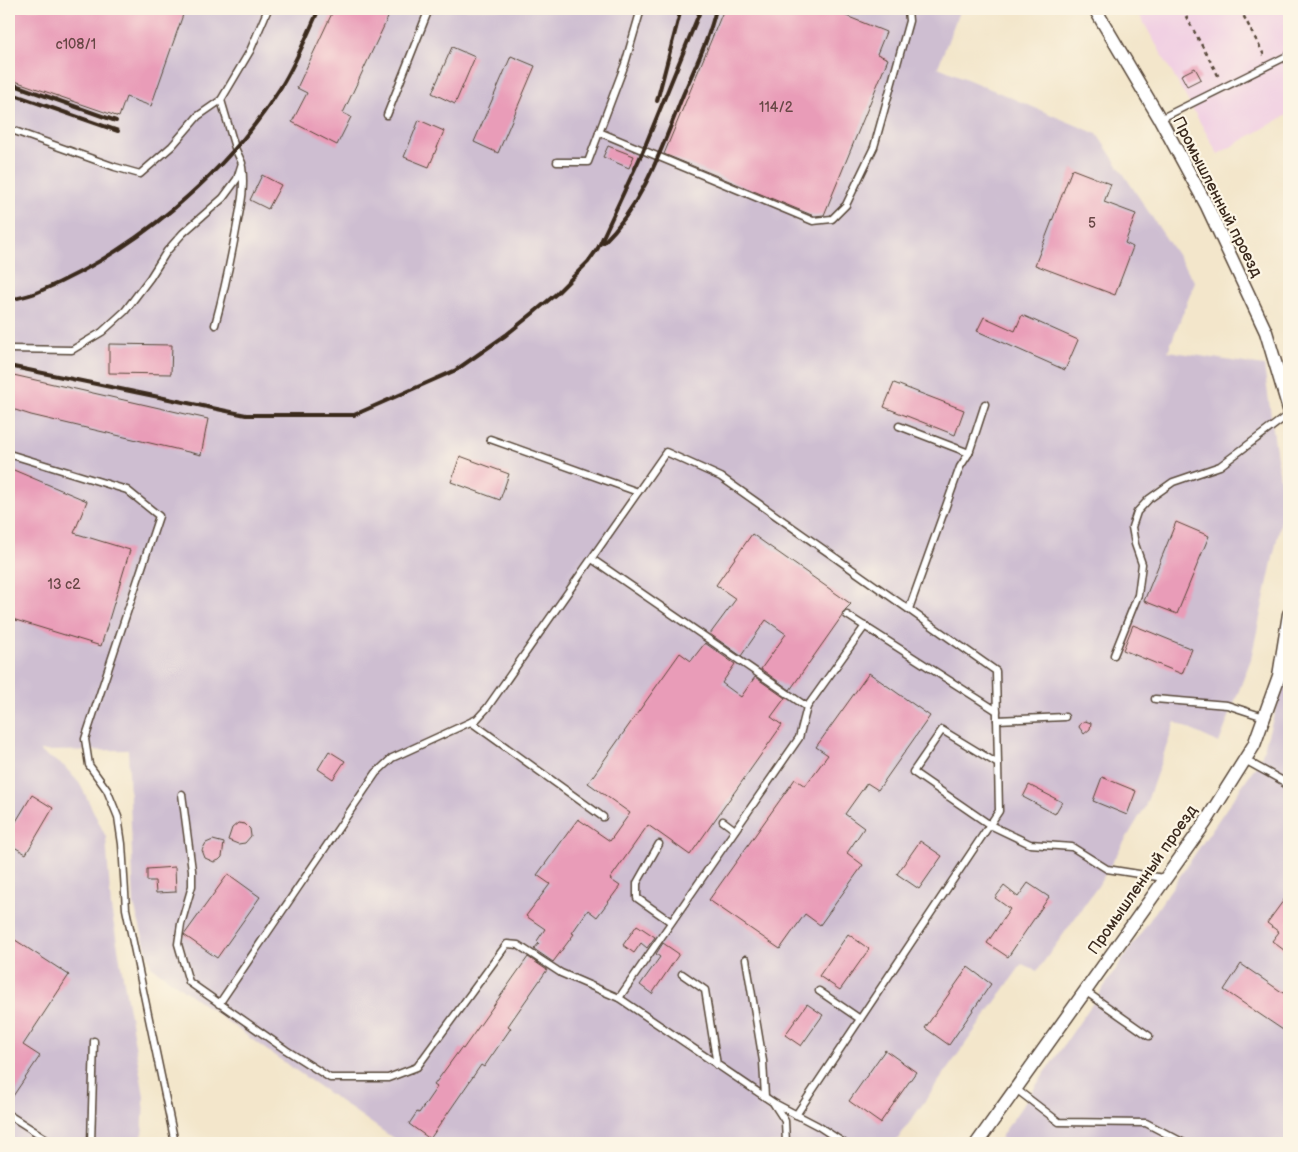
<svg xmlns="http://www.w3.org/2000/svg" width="1298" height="1152" font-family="'Balsamiq Sans',sans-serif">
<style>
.built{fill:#f1d0e3}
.industrial{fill:#cebed1}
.building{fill:#e99cb8}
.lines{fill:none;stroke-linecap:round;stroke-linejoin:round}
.lane-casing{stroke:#574638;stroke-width:9}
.street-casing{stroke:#574638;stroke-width:15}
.path{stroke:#574638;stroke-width:2.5;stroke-dasharray:4 4;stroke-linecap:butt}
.lane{stroke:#fff;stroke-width:6}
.street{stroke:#fff;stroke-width:12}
.rail{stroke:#3b2a1e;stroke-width:4}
.labels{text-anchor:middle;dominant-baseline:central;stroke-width:4.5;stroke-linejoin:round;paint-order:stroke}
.number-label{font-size:14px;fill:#664644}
.street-label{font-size:16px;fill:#3b2a1e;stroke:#fcf5e5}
</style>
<rect width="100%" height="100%" fill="#fcf5e5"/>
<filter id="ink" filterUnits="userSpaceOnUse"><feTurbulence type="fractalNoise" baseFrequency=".02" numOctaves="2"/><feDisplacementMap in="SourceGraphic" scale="10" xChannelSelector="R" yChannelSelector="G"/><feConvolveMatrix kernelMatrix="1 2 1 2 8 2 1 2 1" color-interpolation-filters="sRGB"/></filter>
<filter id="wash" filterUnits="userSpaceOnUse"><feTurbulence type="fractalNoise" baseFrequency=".0096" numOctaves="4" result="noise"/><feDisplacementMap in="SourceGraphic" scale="20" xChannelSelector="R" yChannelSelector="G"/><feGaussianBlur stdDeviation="1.12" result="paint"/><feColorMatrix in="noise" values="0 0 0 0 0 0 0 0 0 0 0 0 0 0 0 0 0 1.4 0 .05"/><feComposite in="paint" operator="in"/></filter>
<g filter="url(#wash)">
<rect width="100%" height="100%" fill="#f3e6cb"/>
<polygon class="built" points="1136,9 1289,9 1289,114 1218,154"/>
<g class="industrial">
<polygon points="9,9 960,9 938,67 1097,134 1195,282 1168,351 1264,366 1284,507 1251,659 1219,743 1175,722 1145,807 1098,886 1037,971 1022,964 895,1143 400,1143 268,1051 151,966 134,905 128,750 39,751 64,766 80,784 106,837 111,908 144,1096 142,1143 9,1143"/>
<polygon points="1289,666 1289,1143 1008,1143 1000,1138 1261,758"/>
</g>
<g id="blocks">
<g class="building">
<polygon points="9,9 185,9 151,106 126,97 119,117 9,79"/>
<polygon points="334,9 392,9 343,113 351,117 337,145 292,122 307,93 297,88"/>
<polygon points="724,9 829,9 886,32 877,54 888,59 824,215 814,216 664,154"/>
<polygon points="452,47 475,57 455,104 432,93"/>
<polygon points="511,56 535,66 498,153 474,142"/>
<polygon points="1195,68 1201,79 1187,86 1181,75"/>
<polygon points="419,120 444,131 429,167 404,157"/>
<polygon points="608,146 634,156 629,168 603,157"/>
<polygon points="1072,169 1111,184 1104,202 1136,214 1125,243 1133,247 1115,295 1035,265"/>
<polygon points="262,175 281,185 268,209 250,200"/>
<polygon points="1022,315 1078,340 1065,370 977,331 984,317 1015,331"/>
<polygon points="109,344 172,345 171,374 109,373"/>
<polygon points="9,374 208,419 201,455 31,415 9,408"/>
<polygon points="894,383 964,410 955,435 884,407"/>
<polygon points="460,456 509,474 500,500 451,482"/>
<polygon points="9,468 87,501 74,533 130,550 101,646 9,618"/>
<polygon points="1176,522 1209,536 1177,614 1144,601"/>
<polygon points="752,534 851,604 843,612 842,616 790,690 761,669 786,634 766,620 741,656 710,634 736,599 716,585"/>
<polygon points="1133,625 1192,649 1182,674 1123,650"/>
<polygon points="705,643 735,664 722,683 741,697 755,677 785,698 771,717 782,725 690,855 648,825 610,879 620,886 597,917 588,910 572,933 574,934 553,962 534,949 539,943 537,941 545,929 526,916 550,884 537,875 578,819 610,841 630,813 588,783 680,653 691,661"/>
<polygon points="869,673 930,716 878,790 867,783 845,814 864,828 847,853 863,865 820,925 805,914 780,949 709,900 795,779 805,786 828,755 816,747"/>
<polygon points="1085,721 1091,723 1090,729 1084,734 1079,727 1081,723"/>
<polygon points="329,751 345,761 333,779 318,769"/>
<polygon points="1102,777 1136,791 1127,815 1093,801"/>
<polygon points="1029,785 1062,802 1055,814 1023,797"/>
<polygon points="32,795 53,808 26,854 9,844 9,833"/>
<polygon points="238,823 245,824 250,829 251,836 245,843 238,844 228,840 232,828"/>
<polygon points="213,840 224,843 222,857 219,860 214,862 205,858 202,850 206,843"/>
<polygon points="920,841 942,856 919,889 897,874"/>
<polygon points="175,867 176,892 156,893 155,881 147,881 147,869"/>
<polygon points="228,874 260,897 217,958 184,935"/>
<polygon points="1028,883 1049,897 1008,957 987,943 1010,909 995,898 1004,886 1018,897"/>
<polygon points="1289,893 1289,954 1272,941 1279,932 1267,923"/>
<polygon points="637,925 655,937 647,948 641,943 634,953 623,945"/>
<polygon points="848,934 869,949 840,990 819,976"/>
<polygon points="9,936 69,975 23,1045 40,1056 9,1102"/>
<polygon points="663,943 679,954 652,994 640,985 660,957 656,954"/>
<polygon points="528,957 547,970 508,1026 511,1028 484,1067 481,1065 430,1139 409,1124 417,1112 419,1113 437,1087 434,1085 461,1048 463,1049"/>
<polygon points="1241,964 1289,997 1289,1034 1224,990"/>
<polygon points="968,967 991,984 949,1045 925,1028"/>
<polygon points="807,1004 823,1015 801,1046 785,1035"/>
<polygon points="885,1050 916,1072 880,1123 849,1101"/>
</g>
</g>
</g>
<g filter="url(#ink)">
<use href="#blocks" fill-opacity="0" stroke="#574638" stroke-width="1"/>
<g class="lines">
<g class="lane-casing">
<g id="lane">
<polyline points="387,115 429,9"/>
<polyline points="1160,119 1289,55"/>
<polyline points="9,129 115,167 140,174 172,146 198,116 221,100 250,51 268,9"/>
<polyline points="599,132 813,221 832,219 846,205 874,147 909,21 908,9"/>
<polyline points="557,162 588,162 625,64 641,9"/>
<path d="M 215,325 C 224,292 231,259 237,225 C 241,205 245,187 242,167"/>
<polyline points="9,349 72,350 102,332 125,311 150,278 167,251 183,233 223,198 237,179 242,163 235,148 221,100"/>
<polyline points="899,426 969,453"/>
<polyline points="490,439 638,492"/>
<polyline points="9,454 127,490 159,516 85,739 89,765 107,790 118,817 122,844 126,909 175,1143"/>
<polyline points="592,559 807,707"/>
<polyline points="909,609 960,467 969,453 985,404"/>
<polyline points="847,615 997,711"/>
<polyline points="1114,655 1138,595 1142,564 1135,544 1132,527 1137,512 1149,499 1173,482 1220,466 1289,414"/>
<polyline points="1155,699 1227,705 1264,717"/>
<polyline points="997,720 1065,717"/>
<polyline points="471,722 603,817"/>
<polyline points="1245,760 1283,781 1289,791"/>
<polyline points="998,764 942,730 913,772 990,825 1030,844 1072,847 1107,869 1164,878"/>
<polyline points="182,794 192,870 192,886 181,924 178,944 189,982 286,1050 330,1078 388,1078 417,1067 507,944 518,945 561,973 619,998 774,1103 818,1126 844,1143"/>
<polyline points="723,821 735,830"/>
<polyline points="659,844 637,883 637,898 671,922"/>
<polyline points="746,959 763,1061 765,1097"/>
<polyline points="682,974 705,990 717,1065"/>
<polyline points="819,991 860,1019"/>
<polyline points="1085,991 1149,1036"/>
<polyline points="619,998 799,738 807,707 865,626"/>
<polyline points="219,1004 376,773 392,758 477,719 487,708 666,452 721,477 996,671 999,811 796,1115"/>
<polyline points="1016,1089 1059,1122 1146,1123 1184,1143"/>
<polyline points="774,1104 785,1121 786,1143"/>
<polyline points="9,1115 53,1143"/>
<polyline points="91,1143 94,1041"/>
</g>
</g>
<g class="street-casing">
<g id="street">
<polyline points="1095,9 1160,119 1207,206 1266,332 1289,409"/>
<polyline points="977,1143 1205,823 1254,745 1279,676 1289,614"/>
</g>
</g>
<g class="path">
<polyline points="1182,9 1220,79"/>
<polyline points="1240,9 1265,57"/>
</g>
<use href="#lane" class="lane"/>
<use href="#street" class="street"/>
<g class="rail">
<polyline points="9,83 116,121"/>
<polyline points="9,93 118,131"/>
<polyline points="657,101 681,9"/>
<path d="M 603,243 C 644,203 662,147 683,95 C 695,67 709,39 716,9"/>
<path d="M 9,300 C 18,298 29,296 38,292 C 134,252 225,176 281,87 C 296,63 307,35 319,9"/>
<polyline points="9,366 246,415 354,415 456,370 506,335 532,314 556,294 588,262 598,248 643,151 701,9"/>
</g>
</g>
</g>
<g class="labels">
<g class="number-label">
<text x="76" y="44">с108/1</text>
<text x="776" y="107">114/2</text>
<text x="1092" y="223">5</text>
<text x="64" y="584">13 с2</text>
</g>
<g class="street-label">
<text transform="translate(1217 197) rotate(63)">Промышленный проезд</text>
<text transform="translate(1143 880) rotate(-55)">Промышленный проезд</text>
</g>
</g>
<rect width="1298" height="1152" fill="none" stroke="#fcf5e5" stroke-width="30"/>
</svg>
